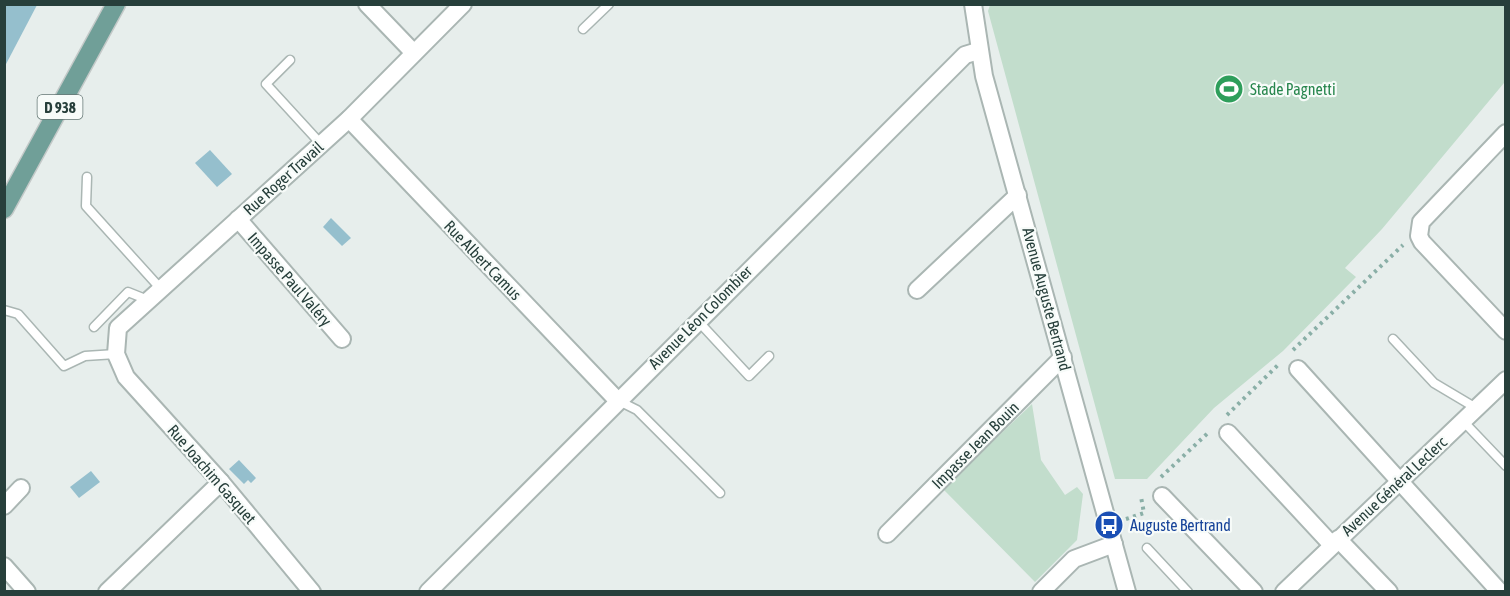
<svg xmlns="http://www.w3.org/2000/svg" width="1510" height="596" font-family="'Asap Condensed',sans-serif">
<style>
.green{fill:#c2ddcc}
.water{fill:#95bfcd}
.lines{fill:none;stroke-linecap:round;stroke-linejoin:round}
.service-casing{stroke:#aab6b3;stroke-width:11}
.minor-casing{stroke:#aab6b3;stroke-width:20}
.primary-casing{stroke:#c3c9c8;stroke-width:21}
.path{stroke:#8aafa7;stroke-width:4;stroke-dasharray:3 4.5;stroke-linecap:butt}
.service{stroke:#fff;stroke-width:8}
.minor{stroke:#fff;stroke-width:16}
.primary{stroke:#709f98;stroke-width:18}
.labels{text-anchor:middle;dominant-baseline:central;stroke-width:4.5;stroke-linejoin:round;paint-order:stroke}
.shield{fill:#f7fbf9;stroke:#657774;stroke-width:1.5}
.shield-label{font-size:15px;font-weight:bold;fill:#273f3b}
.leisure-label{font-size:16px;fill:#27864d;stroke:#f7fbf9;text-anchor:start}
.street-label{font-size:16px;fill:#273f3b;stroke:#f7fbf9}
.transit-label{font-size:16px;fill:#164399;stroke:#f7fbf9;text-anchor:start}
</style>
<rect width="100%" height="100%" fill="#e7eeec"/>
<g class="green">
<polygon points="990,5 1505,5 1504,83 1382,229 1345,268 1356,277 1283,351 1214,408 1147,479 1115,479 988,11"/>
<polygon points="1032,404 1041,460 1065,495 1077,487 1083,494 1077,540 1035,582 943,489"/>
</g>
<g class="water">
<polygon points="5,4 37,5 5,66 4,5"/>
<polygon points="210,150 232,174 217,187 195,163"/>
<polygon points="331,218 351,238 342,246 323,227"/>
<polygon points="239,460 256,478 251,483 248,480 244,484 229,469"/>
<polygon points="91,471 100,482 79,498 70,487"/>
</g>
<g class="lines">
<g class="service-casing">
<g id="service">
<polyline points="583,29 609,4"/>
<polyline points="290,60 266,84 321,144"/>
<polyline points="87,177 86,206 161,289"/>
<polyline points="4,310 18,314 64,366 85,356 116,354"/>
<polyline points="698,321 749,376 769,356"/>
<polyline points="94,327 128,292 148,300"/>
<polyline points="1393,339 1434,383 1476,408"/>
<polyline points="617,400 637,410 720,493"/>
<polyline points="1463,421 1506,466"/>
<polyline points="1147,548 1188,592"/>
</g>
</g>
<g class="minor-casing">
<g id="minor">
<polyline points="367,4 414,53"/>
<polyline points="973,4 984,76 1127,592"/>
<polyline points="349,119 617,400"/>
<polyline points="1506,133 1421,222 1419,236 1422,242 1506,331"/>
<polyline points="238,219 342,339"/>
<polyline points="917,290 1018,195"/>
<polyline points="1298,369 1500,592"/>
<polyline points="1228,433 1332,545"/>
<polyline points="1162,496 1254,592"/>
<polyline points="4,506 21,488"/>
<polyline points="887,534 1063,357"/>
<polyline points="1338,539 1389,592"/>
<polyline points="4,566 27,592"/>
<polyline points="107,592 221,482"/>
<polyline points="312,592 221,482 126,377 116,354 118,328 349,119 463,4"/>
<polyline points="428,592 965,55 978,51"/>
<polyline points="1041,592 1074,559 1114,544"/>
<polyline points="1284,592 1506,380"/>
</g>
</g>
<g class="primary-casing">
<polyline id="primary" points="4,209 116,4"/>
</g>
<g class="path">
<polyline points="1293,350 1403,245"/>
<polyline points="1227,415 1279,364"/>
<polyline points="1161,477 1210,431"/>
<polyline points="1126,519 1144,513 1141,497"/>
</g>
<use href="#service" class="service"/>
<use href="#minor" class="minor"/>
<use href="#primary" class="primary"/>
</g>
<defs>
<g id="stadium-disc" transform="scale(1.5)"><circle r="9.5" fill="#2e9e5b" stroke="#f7fbf9"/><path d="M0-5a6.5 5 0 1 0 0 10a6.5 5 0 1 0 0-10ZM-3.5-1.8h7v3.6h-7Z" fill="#fff"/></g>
<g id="bus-disc" transform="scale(1.5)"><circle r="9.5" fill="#1a4fb4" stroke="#f7fbf9"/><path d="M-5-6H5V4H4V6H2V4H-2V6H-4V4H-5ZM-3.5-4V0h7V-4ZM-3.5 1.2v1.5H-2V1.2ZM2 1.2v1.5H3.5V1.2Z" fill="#fff"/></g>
</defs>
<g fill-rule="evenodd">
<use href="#stadium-disc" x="1229" y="89"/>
<use href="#bus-disc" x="1109" y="525"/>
</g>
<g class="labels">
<rect class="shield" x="37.5" y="95" width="45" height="24" rx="4.5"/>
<g class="shield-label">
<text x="60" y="107">D 938</text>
</g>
<g class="leisure-label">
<text x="1250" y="89">Stade Pagnetti</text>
</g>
<g class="street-label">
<text transform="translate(283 178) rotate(-42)">Rue Roger Travail</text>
<text transform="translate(483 260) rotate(46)">Rue Albert Camus</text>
<text transform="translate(290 279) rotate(49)">Impasse Paul Valéry</text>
<text transform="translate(1047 299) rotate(75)">Avenue Auguste Bertrand</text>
<text transform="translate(700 317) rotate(-45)">Avenue Léon Colombier</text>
<text transform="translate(975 445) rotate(-45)">Impasse Jean Bouin</text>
<text transform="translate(212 474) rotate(49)">Rue Joachim Gasquet</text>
<text transform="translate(1394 486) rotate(-43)">Avenue Général Leclerc</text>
</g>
<g class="transit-label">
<text x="1130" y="525">Auguste Bertrand</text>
</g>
</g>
<rect width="1510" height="596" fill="none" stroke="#273f3b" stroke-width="12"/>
</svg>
